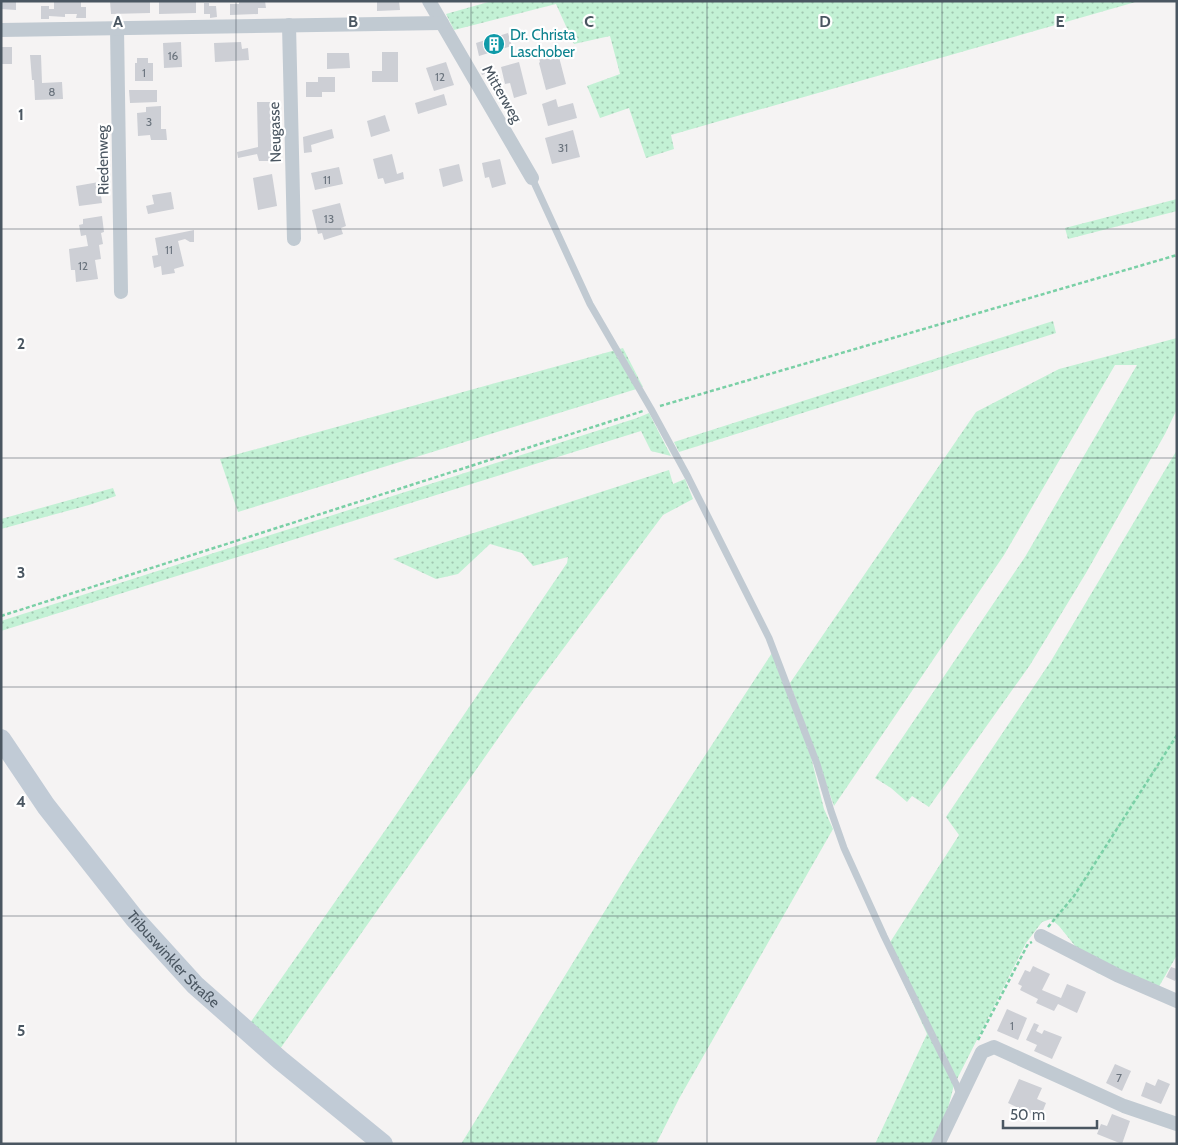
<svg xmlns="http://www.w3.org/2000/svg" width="1178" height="1145" font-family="Cabin,sans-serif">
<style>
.grass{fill:url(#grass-dots)}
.building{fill:#cdcfd5}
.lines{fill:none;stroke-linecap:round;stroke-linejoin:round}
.path{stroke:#7ad0a6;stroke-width:2.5;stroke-dasharray:4 2.5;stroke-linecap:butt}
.lane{stroke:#c1cad2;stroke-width:7}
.street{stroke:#c1cad2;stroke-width:14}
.secondary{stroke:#c1cbd6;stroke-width:20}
.grid{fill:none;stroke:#4a5661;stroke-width:1;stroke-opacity:0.55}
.labels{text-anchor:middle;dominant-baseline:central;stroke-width:4.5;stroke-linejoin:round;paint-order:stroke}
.number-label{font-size:12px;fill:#6b747e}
.culture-label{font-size:15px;fill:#0d838f;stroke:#fff;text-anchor:start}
.street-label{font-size:15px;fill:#4a5661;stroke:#fff}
.grid-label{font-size:16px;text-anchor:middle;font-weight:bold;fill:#4a5661;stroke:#fff;stroke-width:4.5;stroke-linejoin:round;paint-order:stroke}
</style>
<defs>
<pattern id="grass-dots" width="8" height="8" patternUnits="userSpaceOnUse" patternTransform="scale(1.25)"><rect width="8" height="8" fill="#c3f1d5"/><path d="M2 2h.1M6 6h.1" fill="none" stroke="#a0c6b0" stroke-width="1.8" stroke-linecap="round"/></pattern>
</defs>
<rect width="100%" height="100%" fill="#f5f3f3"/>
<g class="grass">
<polygon points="492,1 1139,1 671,135 674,149 646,158 629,108 600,118 587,86 620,74 610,36 574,44 556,4 454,30 446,14"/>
<polygon points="1177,199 1177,211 1068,239 1065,228"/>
<polygon points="1053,321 1056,333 679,452 674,442"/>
<polygon points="1177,338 1177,409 1165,434 1086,573 1030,665 929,807 912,796 907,802 891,788 875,778 1025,557 1137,365 1115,365 1004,555 834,806 790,683 976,412 1059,369"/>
<polygon points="623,348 643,387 238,512 220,459"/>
<polygon points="649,413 671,456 651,451 641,431 1,631 1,621 637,418"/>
<polygon points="1177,450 1177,955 1157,990 1097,973 1059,926 1051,919 1042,922 1026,943 954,1085 947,1112 932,1144 875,1144 927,1034 887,947 959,835 946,817 1051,661"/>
<polygon points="669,470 673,484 685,479 693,499 663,515 525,700 280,1049 250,1023 391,822 567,563 568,557 533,566 522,553 490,544 458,574 436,579 393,559"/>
<polygon points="113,488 116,496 89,505 1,529 1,519"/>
<polygon points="772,653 808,745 824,809 833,829 680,1097 656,1144 461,1144 632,867"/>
</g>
<g class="building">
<polygon points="1,1 16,1 16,10 1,9"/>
<polygon points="54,1 81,1 81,7 86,7 86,18 76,18 77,14 65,14 65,17 49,16 49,19 41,19 41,6 49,6 49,9 54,9"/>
<polygon points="110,1 150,1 150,13 111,14"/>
<polygon points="159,1 196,1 196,13 159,14"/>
<polygon points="239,1 265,1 266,8 258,8 258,14 230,15 230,4 239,4"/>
<polygon points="377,1 399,1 400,10 377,11"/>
<polygon points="204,3 209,3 209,6 216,6 217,17 210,18 210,14 204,14"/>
<polygon points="508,33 512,46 479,56 476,43"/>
<polygon points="181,42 182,67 164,68 163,43"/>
<polygon points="241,42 242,49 248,48 249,60 215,62 214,43"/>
<rect x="1" y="47" width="11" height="17"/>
<polygon points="547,49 550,60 559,57 566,84 546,90 539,63 540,62 537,51"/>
<polygon points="382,52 398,52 398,82 372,82 372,71 382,71"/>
<polygon points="327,53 349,53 350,68 327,69"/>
<polygon points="30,55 41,55 42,83 62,82 63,99 35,100 34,80 32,80"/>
<polygon points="137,58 148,58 148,63 153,63 153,81 135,81 135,63 137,63"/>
<polygon points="446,62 454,85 434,91 426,68"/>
<polygon points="519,62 527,94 514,98 510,83 505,84 501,67"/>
<polygon points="491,64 493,71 482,75 480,68"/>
<polygon points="318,77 335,77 335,92 322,92 322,97 306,97 306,82 318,82"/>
<polygon points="129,90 157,90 157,102 130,103"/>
<polygon points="444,94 447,105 418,114 415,103"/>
<polygon points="556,99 558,107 573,103 577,118 548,126 542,104"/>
<polygon points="257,102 275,102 276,161 259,161 257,154 238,158 237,152 258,147"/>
<polygon points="161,106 161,129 166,129 167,140 151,140 150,135 138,136 137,113 146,112 146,107"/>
<polygon points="385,115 390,131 371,137 367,121"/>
<polygon points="332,129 334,138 311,145 312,152 304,153 303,137"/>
<polygon points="573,130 580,157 552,164 545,138"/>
<polygon points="392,154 397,174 403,172 404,179 385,184 383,178 378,179 373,159"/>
<polygon points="500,159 506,184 492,188 489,177 485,178 482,163"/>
<polygon points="459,164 463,181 443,187 439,169"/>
<polygon points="339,167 343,184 315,190 311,173"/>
<polygon points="272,174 277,206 258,210 253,178"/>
<polygon points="99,182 102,203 79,206 76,186"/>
<polygon points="171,192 174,209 148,214 146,206 154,204 152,195"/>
<polygon points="340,203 346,226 341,228 343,234 324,240 322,233 318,234 312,210"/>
<polygon points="102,216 104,232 101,233 103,244 99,245 101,259 95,260 98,279 76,282 75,270 71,270 69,249 88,246 86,235 81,236 79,225 83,224 83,219"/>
<polygon points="194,230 194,242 190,242 185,239 178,241 184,266 174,269 175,273 162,275 161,266 154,268 152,256 158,255 155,238"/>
<polygon points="1033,966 1050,974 1042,990 1061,998 1067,984 1086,992 1077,1013 1058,1004 1054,1011 1036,1003 1038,999 1020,990 1022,986 1018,984 1025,970 1030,972"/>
<polygon points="1171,967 1177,969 1177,977 1175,981 1166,977"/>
<polygon points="1007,1009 1027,1018 1018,1040 997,1031"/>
<polygon points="1034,1023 1039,1025 1036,1031 1042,1034 1044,1030 1062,1037 1052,1059 1034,1051 1037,1045 1026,1040"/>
<polygon points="1115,1064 1131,1071 1122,1091 1106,1083"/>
<polygon points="1019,1079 1042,1088 1037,1099 1046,1103 1040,1118 1008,1103"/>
<polygon points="1158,1079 1170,1084 1161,1104 1141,1096 1146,1082 1155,1086"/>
<polygon points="1112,1114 1130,1121 1122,1144 1097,1134 1101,1124 1107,1126"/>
</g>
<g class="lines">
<g class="path">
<polyline points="660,406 1177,255"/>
<polyline points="1,616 643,411"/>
<polyline points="1048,927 1074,896 1177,735"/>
<polyline points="978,1040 1028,944 1032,942"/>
</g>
<polyline class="lane" points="532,178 590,304 651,409 688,477 769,638 817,764 831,811 844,848 884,936 957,1086 960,1096"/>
<g class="street">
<polyline points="429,1 532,178"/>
<polyline points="289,25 294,239"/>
<polyline points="117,28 121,292"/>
<polyline points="1,30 442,23"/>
<polyline points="1041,936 1117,975 1177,1001"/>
<polyline points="938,1144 982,1052 994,1047 1124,1106 1177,1124"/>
</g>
<path class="secondary" id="s1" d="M 1,739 L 46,806 L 135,919 L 195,985 L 280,1060 L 383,1144"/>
</g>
<path class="grid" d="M 236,1 L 236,1144M 471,1 L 471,1144M 707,1 L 707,1144M 942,1 L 942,1144M 1,229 L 1177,229M 1,458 L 1177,458M 1,687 L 1177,687M 1,916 L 1177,916"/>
<defs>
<g id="building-disc" transform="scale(1.125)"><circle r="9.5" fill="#0f9aa8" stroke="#fff"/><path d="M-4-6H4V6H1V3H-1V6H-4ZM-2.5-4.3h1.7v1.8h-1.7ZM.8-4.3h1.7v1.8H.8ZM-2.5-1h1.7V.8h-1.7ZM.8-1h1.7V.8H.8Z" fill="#fff"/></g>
</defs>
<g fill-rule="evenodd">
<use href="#building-disc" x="494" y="44"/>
</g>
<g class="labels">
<g class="number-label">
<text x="173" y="55">16</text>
<text x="144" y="72">1</text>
<text x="440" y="76">12</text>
<text x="52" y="91">8</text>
<text x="149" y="121">3</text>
<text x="563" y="147">31</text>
<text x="327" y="179">11</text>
<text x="329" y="218">13</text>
<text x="169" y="249">11</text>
<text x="83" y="265">12</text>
<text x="1012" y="1025">1</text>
<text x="1119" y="1077">7</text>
</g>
<g class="culture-label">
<text x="510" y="35">Dr. Christa<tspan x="510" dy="17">Laschober</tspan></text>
</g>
<g class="street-label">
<text transform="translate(502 94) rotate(60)">Mitterweg</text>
<text transform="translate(275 132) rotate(-92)">Neugasse</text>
<text transform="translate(103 160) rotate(-91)">Riedenweg</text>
<text stroke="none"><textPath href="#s1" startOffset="280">Tribuswinkler Straße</textPath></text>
</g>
</g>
<g class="grid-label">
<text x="118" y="27">A</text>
<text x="353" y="27">B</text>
<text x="589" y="27">C</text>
<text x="825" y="27">D</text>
<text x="1060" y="27">E</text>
<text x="21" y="120">1</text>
<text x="21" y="349">2</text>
<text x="21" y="578">3</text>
<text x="21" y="807">4</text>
<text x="21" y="1036">5</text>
</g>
<rect width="1178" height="1145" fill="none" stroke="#4a5661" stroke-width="5"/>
<path d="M1003 1120v8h94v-8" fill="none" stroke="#4a5661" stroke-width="2.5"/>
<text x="1010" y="1120" font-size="15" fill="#4a5661" stroke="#ffffff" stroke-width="4" paint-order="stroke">50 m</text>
</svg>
